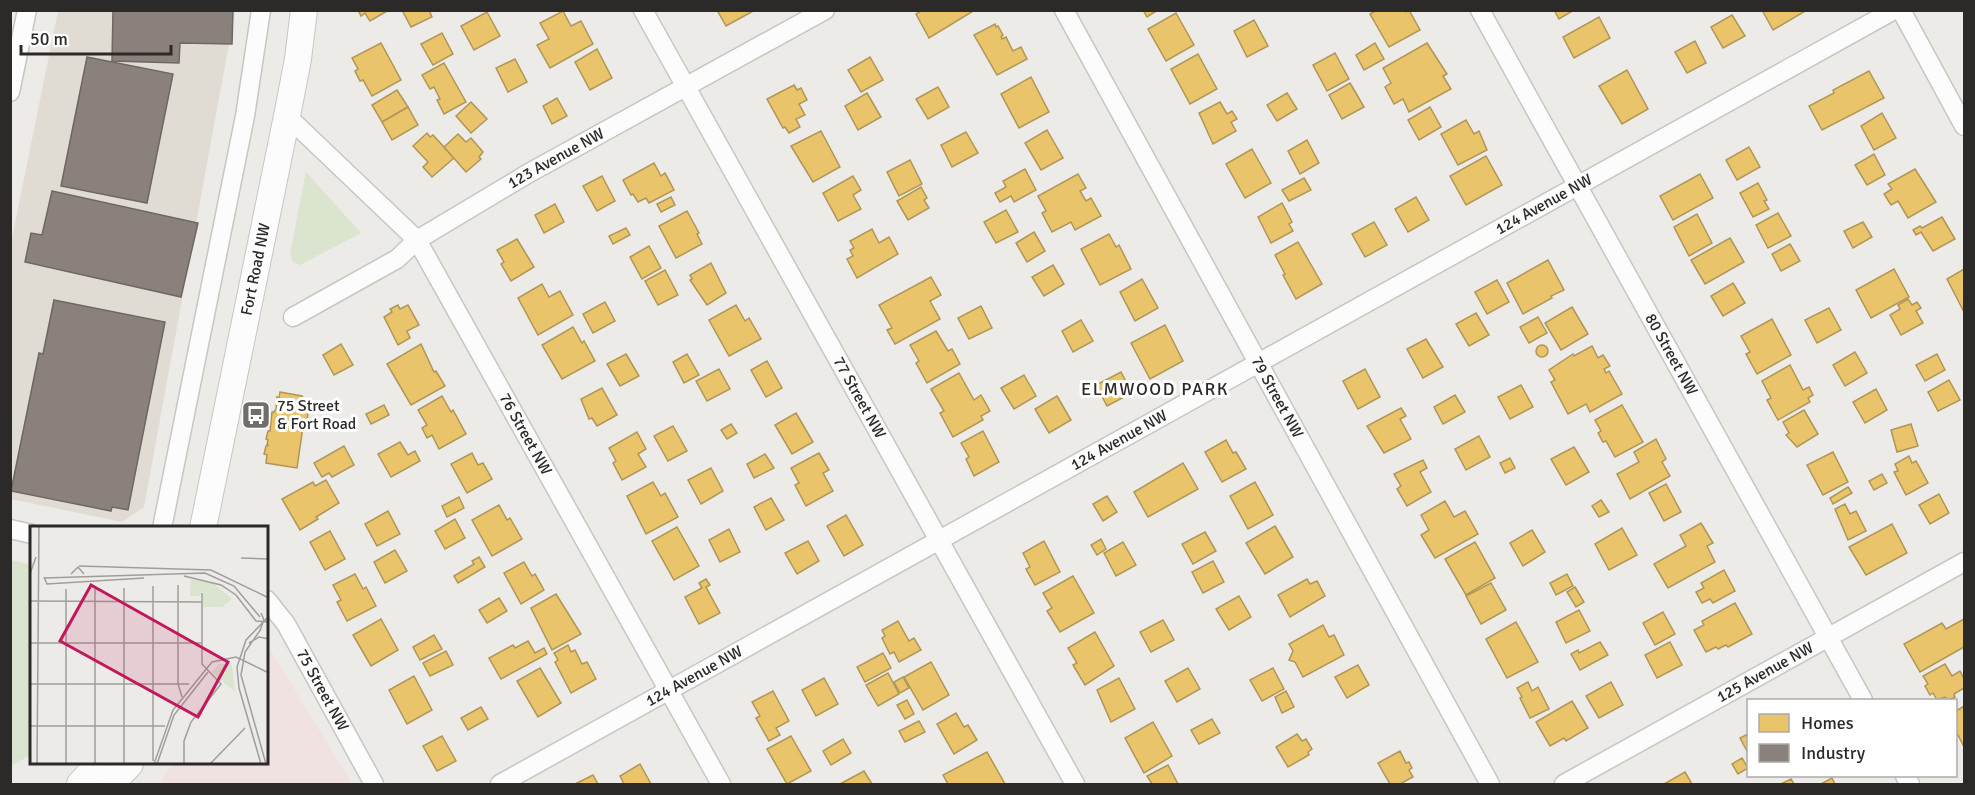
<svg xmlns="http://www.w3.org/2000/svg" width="1975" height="795" font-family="Signika,sans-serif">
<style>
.commercial{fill:#f1e2e2}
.built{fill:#e0dcd4}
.green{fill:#dae4ce}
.homes{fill:#e9c46a;stroke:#b09656;stroke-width:1.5}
.industry{fill:#8a817c;stroke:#6e6763;stroke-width:1.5}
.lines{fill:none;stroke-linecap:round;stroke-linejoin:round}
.street-casing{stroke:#c7c6c3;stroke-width:21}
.secondary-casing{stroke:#c7c6c3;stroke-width:28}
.street{stroke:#fcfcfc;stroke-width:18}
.secondary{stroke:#fcfcfc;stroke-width:26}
.labels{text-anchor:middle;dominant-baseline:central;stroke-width:6;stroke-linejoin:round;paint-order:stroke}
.street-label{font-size:16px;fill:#2c2a28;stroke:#fff}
.poi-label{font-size:16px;fill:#2c2a28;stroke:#fff;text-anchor:start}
.neighbourhood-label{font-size:18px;letter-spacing:1.5px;fill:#2c2a28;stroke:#fff}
.inset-road{fill:none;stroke:#a09e9b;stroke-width:1.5}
.view{fill:#c2185b;fill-opacity:0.15;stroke:#c2185b;stroke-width:3}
.inset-edge{fill:none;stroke:#2c2a28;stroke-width:3}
</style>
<rect width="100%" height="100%" fill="#edebe8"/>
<polygon class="commercial" points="267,644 352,784 160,784 172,764 267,764"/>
<polygon class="built" points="58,11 235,11 144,507 122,522 11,499 11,243"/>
<g class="green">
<polygon points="306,172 361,233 300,265 293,262 290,254"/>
<polygon points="11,560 31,565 32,754 11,766"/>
</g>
<g class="homes">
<polygon points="358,10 389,10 370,21 365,13 361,16"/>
<polygon points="402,10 429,10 432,17 411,27"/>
<polygon points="717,10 755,10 726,26"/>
<polygon points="923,10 975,10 929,38 916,14"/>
<polygon points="1143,10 1158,10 1147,17"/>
<polygon points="1377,10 1405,10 1406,12 1409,10 1420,30 1389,47 1370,14"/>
<polygon points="1554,10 1574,10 1559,19"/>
<polygon points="1762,10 1807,10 1773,30"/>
<polygon points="563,11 571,26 581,21 593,44 550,68 537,45 549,39 540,23"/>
<polygon points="487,12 500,36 474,50 461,26"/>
<polygon points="1176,13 1194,45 1166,61 1148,29"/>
<polygon points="1732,15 1745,36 1723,48 1711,27"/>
<polygon points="1599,17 1610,38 1574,58 1563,37"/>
<polygon points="1254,20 1268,46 1247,57 1234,31"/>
<polygon points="995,24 996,27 998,26 1003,35 1001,37 1002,39 1006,37 1013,51 1021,47 1027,59 997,75 974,35"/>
<polygon points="442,33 453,54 433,65 421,44"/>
<polygon points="1695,41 1706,63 1687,73 1675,52"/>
<polygon points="381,43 401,80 372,96 363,80 360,81 355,71 358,69 352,58"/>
<polygon points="1375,43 1384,59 1364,70 1356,55"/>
<polygon points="1427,43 1447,74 1443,76 1451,89 1409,112 1403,99 1394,104 1385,87 1391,83 1383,68"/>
<polygon points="597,49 612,78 590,90 575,62"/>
<polygon points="1335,53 1349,79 1327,91 1313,65"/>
<polygon points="1198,54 1217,89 1190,104 1171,69"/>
<polygon points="870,57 883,80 861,92 848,70"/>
<polygon points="515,59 527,82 508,92 496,68"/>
<polygon points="444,63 466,102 444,114 437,100 440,99 434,87 430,89 422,75"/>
<polygon points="1627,70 1648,109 1622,124 1599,86"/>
<polygon points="1869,71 1884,98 1822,130 1809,106 1834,93 1833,90"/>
<polygon points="1031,77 1049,112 1019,128 1001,94"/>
<polygon points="1350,83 1364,107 1342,119 1329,95"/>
<polygon points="794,85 797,90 801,88 807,100 799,104 805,115 796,119 800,127 789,133 785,127 783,128 767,99"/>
<polygon points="938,87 949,107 928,119 916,99"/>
<polygon points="397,90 408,107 382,122 372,105"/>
<polygon points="867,93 881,117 858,130 845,106"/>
<polygon points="1287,93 1297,109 1277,121 1267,105"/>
<polygon points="557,98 567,116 552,124 543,106"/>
<polygon points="471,102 487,119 471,133 456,116"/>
<polygon points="1220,102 1227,114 1232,111 1237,119 1231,122 1236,131 1213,144 1199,113"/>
<polygon points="408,107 418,125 392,140 382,122"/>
<polygon points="1430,107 1441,127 1419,140 1408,120"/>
<polygon points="1882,113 1896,138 1874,150 1861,126"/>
<polygon points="1466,120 1474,134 1479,131 1487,150 1458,165 1441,134"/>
<polygon points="1047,130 1063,158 1041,170 1025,143"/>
<polygon points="821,131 840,167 813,182 791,146"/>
<polygon points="966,132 978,153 952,167 941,145"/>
<polygon points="427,133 430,137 433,135 454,158 432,177 423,167 428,162 413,146"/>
<polygon points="458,134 466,142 471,138 483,152 479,157 481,159 466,172 444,147"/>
<polygon points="1307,140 1319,163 1300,174 1288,151"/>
<polygon points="1749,147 1760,167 1737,180 1726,160"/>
<polygon points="1252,149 1271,183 1245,198 1226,164"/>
<polygon points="1874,154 1885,175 1867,185 1855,165"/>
<polygon points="1486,156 1502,185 1466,205 1450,176"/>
<polygon points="910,160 922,184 899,196 887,172"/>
<polygon points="654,163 661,176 665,173 674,190 649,203 646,198 638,202 633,194 631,195 623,180"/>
<polygon points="1025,169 1036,190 1014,202 1011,196 1000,202 995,193 1006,187 1003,181"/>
<polygon points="1915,169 1936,202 1908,218 1898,201 1891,205 1884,194 1892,189 1888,184"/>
<polygon points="1078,174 1086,188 1080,191 1086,201 1091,198 1101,216 1075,230 1071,222 1052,232 1042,213 1046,211 1038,196"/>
<polygon points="1700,174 1713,198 1673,220 1660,196"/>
<polygon points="602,176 615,201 597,211 583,186"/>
<polygon points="853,176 861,190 853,195 861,209 838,221 823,193"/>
<polygon points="1304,178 1311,190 1289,201 1282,190"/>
<polygon points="1758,183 1767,200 1764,201 1769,209 1753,217 1740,193"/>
<polygon points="921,187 927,198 924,200 929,208 908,220 897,201"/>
<polygon points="671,197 675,205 661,212 657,204"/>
<polygon points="1416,197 1429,220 1408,232 1395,209"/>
<polygon points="1282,203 1292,222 1289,224 1293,231 1271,243 1258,217"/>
<polygon points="555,204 564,222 544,233 535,215"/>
<polygon points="1006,210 1018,232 996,243 984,222"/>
<polygon points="687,211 699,233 697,234 702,244 676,258 659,226"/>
<polygon points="1778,213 1791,236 1768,248 1756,225"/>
<polygon points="1697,214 1712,243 1689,256 1674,227"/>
<polygon points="1942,217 1955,239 1933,251 1921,232 1916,235 1913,230 1920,226 1922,228"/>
<polygon points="1374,222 1387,245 1365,257 1352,234"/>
<polygon points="1863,222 1872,237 1853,248 1844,231"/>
<polygon points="626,228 630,235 613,244 609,236"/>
<polygon points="872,229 879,243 889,237 898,254 857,278 847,259 853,256 850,250 854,248 850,241"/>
<polygon points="1034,232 1045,251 1027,262 1016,243"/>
<polygon points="1109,234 1116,247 1119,245 1131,269 1100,285 1081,249"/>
<polygon points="1730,238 1744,262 1705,284 1691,260"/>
<polygon points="517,239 534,267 511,281 501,264 504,262 497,250"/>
<polygon points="1298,242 1322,284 1296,299 1283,275 1285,274 1275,255"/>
<polygon points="1790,244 1800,261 1781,271 1772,254"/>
<polygon points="649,246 661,268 642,279 630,257"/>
<polygon points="1548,260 1564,290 1551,296 1552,298 1523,314 1507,283"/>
<polygon points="711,263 726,293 707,305 690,280 692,279 690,275"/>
<polygon points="1053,265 1064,284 1044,296 1032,277"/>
<polygon points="1894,269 1909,297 1871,318 1856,290"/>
<polygon points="1964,269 1964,312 1947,279"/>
<polygon points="665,270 678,295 658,305 645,281"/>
<polygon points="931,277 941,295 930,301 940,319 895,344 887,330 892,328 879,305"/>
<polygon points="1142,279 1158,308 1135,321 1120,292"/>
<polygon points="1497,280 1509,302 1487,314 1475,292"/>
<polygon points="1733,283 1745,303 1723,316 1711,296"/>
<polygon points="542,284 549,297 560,291 573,315 538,335 518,298"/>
<polygon points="1908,299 1912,305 1917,302 1921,308 1916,311 1923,323 1901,335 1890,315 1900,309 1898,305"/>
<polygon points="605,302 615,321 593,333 583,314"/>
<polygon points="398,305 400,309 408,305 419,325 407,331 410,338 398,345 384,317 392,312 390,309"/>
<polygon points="736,305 745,321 749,318 761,339 729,356 709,320"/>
<polygon points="981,306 992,328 969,339 958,318"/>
<polygon points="1572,307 1588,334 1561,350 1545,323"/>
<polygon points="1829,308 1841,330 1817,343 1805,320"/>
<polygon points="1476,313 1489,335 1469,346 1456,324"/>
<polygon points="1538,317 1547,333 1529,343 1520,327"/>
<polygon points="1772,319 1791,355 1757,374 1746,354 1750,352 1741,336"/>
<polygon points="1081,320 1093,341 1073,352 1062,331"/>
<polygon points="1165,325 1183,361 1150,379 1131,343"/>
<polygon points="573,327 582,343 584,341 595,361 562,379 542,345"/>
<polygon points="936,331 948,351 952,349 960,364 927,383 916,363 919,361 910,345"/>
<polygon points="1426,339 1443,367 1423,378 1407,349"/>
<polygon points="341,344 353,365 334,375 323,355"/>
<polygon points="421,344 434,372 436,371 445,386 411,405 387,364"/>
<circle cx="1542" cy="351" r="6"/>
<polygon points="1592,346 1598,358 1603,355 1610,366 1604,369 1606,373 1609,371 1622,394 1590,412 1586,404 1568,414 1551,382 1555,380 1549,370 1573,354 1574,356"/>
<polygon points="1855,352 1867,373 1845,386 1833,365"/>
<polygon points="626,354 639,376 620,386 607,364"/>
<polygon points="687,354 699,375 684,383 673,362"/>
<polygon points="1937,354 1945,370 1925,381 1916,365"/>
<polygon points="767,361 782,388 766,397 751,370"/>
<polygon points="1790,365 1803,390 1809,387 1813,395 1808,398 1810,402 1778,420 1767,400 1771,398 1762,381"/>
<polygon points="719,369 730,389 707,401 696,381"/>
<polygon points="1365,369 1380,397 1358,409 1343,381"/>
<polygon points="1121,372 1132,393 1107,406 1096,385"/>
<polygon points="959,373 974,400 981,395 990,411 981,416 983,420 953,437 940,413 944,411 931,389"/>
<polygon points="1024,375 1036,396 1014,409 1001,388"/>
<polygon points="1949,380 1960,400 1938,411 1928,392"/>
<polygon points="1521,385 1533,407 1510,419 1498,397"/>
<polygon points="602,388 617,415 597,426 592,418 589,419 581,399"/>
<polygon points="1876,389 1887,410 1865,423 1853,402"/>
<polygon points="280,392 302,396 309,407 307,420 304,420 297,468 266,463 267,455 264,454 266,446 269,445 267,445 268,440 266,439 268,431 270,431 272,412 274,412 276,409 277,397 279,398"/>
<polygon points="1455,395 1465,412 1443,424 1434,407"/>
<polygon points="442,396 451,412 453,410 466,434 439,449 432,435 427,438 422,428 427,425 418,410"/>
<polygon points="1057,396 1071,420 1049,433 1035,409"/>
<polygon points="384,405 389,415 371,424 366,414"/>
<polygon points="1622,405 1643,442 1615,457 1606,441 1603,442 1598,433 1601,431 1595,420"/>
<polygon points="1401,408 1406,416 1400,419 1411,439 1384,453 1367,426"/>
<polygon points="1804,410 1818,434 1797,447 1786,435 1789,433 1783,422"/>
<polygon points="796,413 813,442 792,454 775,425"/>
<polygon points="731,424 737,433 727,439 721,430"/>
<polygon points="1911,424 1918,446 1897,452 1891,430"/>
<polygon points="673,426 687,451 668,461 654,436"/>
<polygon points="983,431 999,462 974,476 966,459 969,457 961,443"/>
<polygon points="637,432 646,449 638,454 646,467 622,480 613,463 616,461 609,448"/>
<polygon points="1479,436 1490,457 1466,470 1455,449"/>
<polygon points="1656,439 1666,459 1662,462 1670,476 1630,499 1617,474 1639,462 1634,452"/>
<polygon points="1226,440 1233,453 1236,452 1246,469 1222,482 1205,452"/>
<polygon points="400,442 408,455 415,451 420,461 391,477 378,454"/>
<polygon points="344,446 354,465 332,477 329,473 322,477 314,463"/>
<polygon points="1574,447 1589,472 1566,485 1551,459"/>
<polygon points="1833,452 1848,482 1823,495 1807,465"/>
<polygon points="472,453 478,465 483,463 492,479 467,493 451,464"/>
<polygon points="819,453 829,470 823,473 833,491 806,506 795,485 799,483 791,468"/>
<polygon points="765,454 774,468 754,478 747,464"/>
<polygon points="1909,456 1912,463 1916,461 1928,483 1906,495 1894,472 1898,471 1895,464"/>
<polygon points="1510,458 1515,468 1505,473 1500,463"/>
<polygon points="1423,460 1427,468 1420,472 1431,492 1407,506 1397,489 1401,486 1394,474"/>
<polygon points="1183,463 1198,489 1148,517 1134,492"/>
<polygon points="711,468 723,491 701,504 688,480"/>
<polygon points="1882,474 1887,483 1874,490 1869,481"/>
<polygon points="326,480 339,503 316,517 318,519 300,530 282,499 313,482 315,486"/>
<polygon points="653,482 661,496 665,493 678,517 646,534 627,496"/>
<polygon points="1255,482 1273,515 1248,529 1230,496"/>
<polygon points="1666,484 1681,512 1664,521 1649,493"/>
<polygon points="1848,487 1852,493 1833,504 1830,498"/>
<polygon points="1939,494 1949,513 1930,524 1919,505"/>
<polygon points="1107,496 1117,512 1103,521 1093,504"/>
<polygon points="459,497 464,508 447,517 442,506"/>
<polygon points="771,498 784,520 766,530 754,507"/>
<polygon points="1601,500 1609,512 1599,517 1592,506"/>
<polygon points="1445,501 1454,517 1465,511 1478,534 1435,558 1421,535 1429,530 1421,515"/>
<polygon points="1845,504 1850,514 1856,511 1866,531 1848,540 1835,509"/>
<polygon points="499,505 507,520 510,518 522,539 492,556 472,520"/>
<polygon points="388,511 400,534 377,546 365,524"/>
<polygon points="846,515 863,545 844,556 827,526"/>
<polygon points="455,519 465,538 445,549 435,531"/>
<polygon points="1701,523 1713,543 1707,546 1715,562 1668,588 1654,564 1686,546 1680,535"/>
<polygon points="1892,524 1907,553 1866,575 1849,547"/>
<polygon points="1275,526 1293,557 1265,574 1246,543"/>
<polygon points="677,527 699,566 674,580 652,541"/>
<polygon points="1622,528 1637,555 1609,570 1595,544"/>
<polygon points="729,529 740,552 720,562 709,540"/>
<polygon points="1532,530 1545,552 1523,566 1510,543"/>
<polygon points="330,531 345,559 325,570 310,542"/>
<polygon points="1205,532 1216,551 1193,564 1182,544"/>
<polygon points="1101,539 1106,549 1097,555 1091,545"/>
<polygon points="808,541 819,561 797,574 785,553"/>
<polygon points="1044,541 1060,572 1035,585 1026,569 1030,567 1023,553"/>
<polygon points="1123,542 1136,565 1116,576 1104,553"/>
<polygon points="1475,542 1495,578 1466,595 1445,559"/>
<polygon points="395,550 407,571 385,583 374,562"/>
<polygon points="479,557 485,567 458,583 454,576 474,564 472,561"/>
<polygon points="1213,561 1224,582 1203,593 1192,572"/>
<polygon points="524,562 532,576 535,574 544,590 521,604 504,573"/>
<polygon points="1724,570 1735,591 1713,603 1710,599 1702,603 1696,592 1704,588 1701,583"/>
<polygon points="355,574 363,589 366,587 376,606 347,621 337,602 341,600 333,585"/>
<polygon points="1567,574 1573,586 1556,595 1550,583"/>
<polygon points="1073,576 1094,613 1060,632 1047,611 1052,608 1043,593"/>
<polygon points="706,579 710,585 706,587 720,613 699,624 685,597 702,588 699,583"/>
<polygon points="1307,579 1310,584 1317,581 1325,596 1290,617 1278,595"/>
<polygon points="1491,583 1506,610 1481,624 1466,596"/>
<polygon points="1575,587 1584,602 1576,607 1567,592"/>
<polygon points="556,594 581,634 552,650 531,608"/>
<polygon points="1239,596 1251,617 1229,630 1216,609"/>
<polygon points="499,598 507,611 487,623 479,610"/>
<polygon points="1735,603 1752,634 1728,647 1726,645 1718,649 1716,647 1706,652 1694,630 1704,625 1702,621"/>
<polygon points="1579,610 1590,631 1566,643 1556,622"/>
<polygon points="1663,612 1675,634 1655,645 1643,623"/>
<polygon points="381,619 398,650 371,666 353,635"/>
<polygon points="1964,619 1964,647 1920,672 1904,644 1942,623 1946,629"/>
<polygon points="1163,620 1174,640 1151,652 1140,632"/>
<polygon points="898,621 909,641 914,638 921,650 899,662 894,652 890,654 882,638 885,636 882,630"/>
<polygon points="1516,622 1538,662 1507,678 1486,639"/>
<polygon points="1323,625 1329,637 1334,635 1344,655 1303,677 1295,662 1289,660 1293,651 1289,644"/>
<polygon points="1095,632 1114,666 1085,685 1073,665 1077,663 1068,648"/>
<polygon points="434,635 442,649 420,660 413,647"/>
<polygon points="528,641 535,653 544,648 547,654 501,679 489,658 513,645 515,648"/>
<polygon points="1600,642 1608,655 1580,670 1571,654 1578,650 1579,653"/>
<polygon points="1670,642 1682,665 1657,678 1645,655"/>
<polygon points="568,645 571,652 575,650 582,664 587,662 596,679 571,693 555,662 558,660 554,653"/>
<polygon points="446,651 453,665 430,676 423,663"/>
<polygon points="883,653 891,668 865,682 857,667"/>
<polygon points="931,662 949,695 923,710 904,677"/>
<polygon points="1945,664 1952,676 1960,671 1964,679 1964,688 1954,694 1955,697 1949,700 1945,697 1937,700 1933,693 1930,695 1925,686 1928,684 1923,676"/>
<polygon points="1358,665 1369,685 1347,698 1335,677"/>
<polygon points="540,668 561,703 538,717 517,681"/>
<polygon points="1188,668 1200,689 1177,702 1165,681"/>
<polygon points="1273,668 1284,689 1262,701 1250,680"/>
<polygon points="888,673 899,694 878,706 866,685"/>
<polygon points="414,676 432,710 407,724 389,690"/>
<polygon points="903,677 909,688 900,693 894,682"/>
<polygon points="824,678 838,704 816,716 802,690"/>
<polygon points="1119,678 1135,709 1111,722 1097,690"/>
<polygon points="1528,682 1532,691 1538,687 1549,709 1530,718 1520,698 1522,697 1517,688"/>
<polygon points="1611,682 1623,705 1599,718 1586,696"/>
<polygon points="773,691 789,721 776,728 780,735 769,741 756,718 760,716 752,702"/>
<polygon points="1286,691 1294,707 1282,713 1275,697"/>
<polygon points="907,700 914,714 905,719 897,705"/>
<polygon points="1572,701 1588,728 1566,741 1564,738 1550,746 1536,722"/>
<polygon points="1964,706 1964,747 1956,731 1956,711"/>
<polygon points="481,707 488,719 468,730 461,718"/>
<polygon points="956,713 964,727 968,725 977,740 954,754 937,724"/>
<polygon points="1212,719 1220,733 1199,744 1191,730"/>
<polygon points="919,721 925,732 905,742 899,731"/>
<polygon points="1153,722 1172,756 1144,773 1125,738"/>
<polygon points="1297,734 1302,741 1306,739 1312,749 1308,752 1309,755 1288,767 1276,747"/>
<polygon points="1748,734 1748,753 1740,738"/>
<polygon points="442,736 456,761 437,771 423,746"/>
<polygon points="791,736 811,771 787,784 767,749"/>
<polygon points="843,739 851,753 831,765 823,751"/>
<polygon points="1400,751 1406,763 1409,762 1412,768 1409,770 1413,777 1400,784 1390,784 1378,763"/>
<polygon points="987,752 1005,784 948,784 943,775"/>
<polygon points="1742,758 1748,768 1738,774 1732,764"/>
<polygon points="640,764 651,784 624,784 620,776"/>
<polygon points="1168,765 1178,784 1150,784 1152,784 1147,776"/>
<polygon points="864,771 872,784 840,784"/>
<polygon points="1685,772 1692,784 1664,784"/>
<polygon points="593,775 598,784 575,784"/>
<polygon points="1832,778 1835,784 1821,784"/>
<polygon points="1791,779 1794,784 1781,784"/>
</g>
<g class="industry">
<polygon points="113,10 233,10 232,44 180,43 179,63 112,61"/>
<polygon points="87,57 173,74 147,203 61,186"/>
<polygon points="52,191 198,223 181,297 25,262 31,233 42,235"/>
<polygon points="54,300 165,322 128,510 112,507 111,511 11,491 39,353 43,354"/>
</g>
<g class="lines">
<g class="street-casing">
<g id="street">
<path id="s1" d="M 643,10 L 1075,784"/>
<path id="s2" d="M 1064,10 L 1490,784"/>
<path id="s3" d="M 1480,10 L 1863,700"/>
<polyline points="1901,10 1964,126"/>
<polyline points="10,92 27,10"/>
<path id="s4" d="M 287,116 L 417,240 L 721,784"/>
<path id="s5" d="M 293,317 L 397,259 L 417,240 L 529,173 L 825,10"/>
<polyline points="162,528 245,116 261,10"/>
<polyline points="10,529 32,534"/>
<path id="s6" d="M 267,600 L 286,624 L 374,784"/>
<polyline points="1905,776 1910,784"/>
<path id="s7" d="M 500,784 L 1894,10"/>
<path id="s8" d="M 1564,784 L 1964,562"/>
</g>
</g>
<g class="secondary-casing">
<g id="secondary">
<path id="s9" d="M 203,528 L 287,116 L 298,59 L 304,10"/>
<polyline points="80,784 98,764"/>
<polyline points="111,784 130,764"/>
</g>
</g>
<use href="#street" class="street"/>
<use href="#secondary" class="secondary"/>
</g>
<defs>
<g id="bus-square" transform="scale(1.5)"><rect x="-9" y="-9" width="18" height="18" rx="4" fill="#706e6b" stroke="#fff"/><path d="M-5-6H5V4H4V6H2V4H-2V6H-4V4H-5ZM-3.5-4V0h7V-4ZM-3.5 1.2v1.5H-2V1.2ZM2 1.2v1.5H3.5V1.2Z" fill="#fff"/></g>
</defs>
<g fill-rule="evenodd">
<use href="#bus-square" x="256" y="415"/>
</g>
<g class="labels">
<g class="street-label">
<text stroke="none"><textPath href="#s5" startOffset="308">123 Avenue NW</textPath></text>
<text stroke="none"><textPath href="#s7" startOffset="1194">124 Avenue NW</textPath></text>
<text stroke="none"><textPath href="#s9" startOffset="264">Fort Road NW</textPath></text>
<text stroke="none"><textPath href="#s3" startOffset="394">80 Street NW</textPath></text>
<text stroke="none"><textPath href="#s1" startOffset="444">77 Street NW</textPath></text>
<text stroke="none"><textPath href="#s2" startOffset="442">79 Street NW</textPath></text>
<text stroke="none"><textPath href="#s4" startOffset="402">76 Street NW</textPath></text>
<text stroke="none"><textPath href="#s7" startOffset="708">124 Avenue NW</textPath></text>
<text stroke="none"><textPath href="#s8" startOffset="230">125 Avenue NW</textPath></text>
<text stroke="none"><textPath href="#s7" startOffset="222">124 Avenue NW</textPath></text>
<text stroke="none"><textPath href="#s6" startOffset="106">75 Street NW</textPath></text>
</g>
<g class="poi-label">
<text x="277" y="406">75 Street<tspan x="277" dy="18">&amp; Fort Road</tspan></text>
</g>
<g class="neighbourhood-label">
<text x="1155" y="389">ELMWOOD PARK</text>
</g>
</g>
<g transform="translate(30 526)">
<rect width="238" height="238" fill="#edebe8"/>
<path d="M 161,53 L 183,57 L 202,73 L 192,81 L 173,81 L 173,65 L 169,70 L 160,70 ZM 189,138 L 202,139 L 205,166 L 182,146 Z" fill="#dae4ce"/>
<path class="inset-road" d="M 211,32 L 239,33M 49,40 L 181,44 L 239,72M 0,48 L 6,31M 41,48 L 48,41 L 54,48M 154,50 L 191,59 L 206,69 L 226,95 L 239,96M 14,51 L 17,58 L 114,52M 14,52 L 175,47 L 204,60 L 230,91M 148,59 L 148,158 L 152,171M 123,60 L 123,235M 65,62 L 65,238M 0,75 L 172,76M 231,103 L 215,126 L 211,149 L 236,238M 230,104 L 234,94 L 231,87M 0,117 L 172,117M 219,117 L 229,111 L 239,113M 0,158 L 159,158M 0,200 L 135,200M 7,238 L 9,0M 36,238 L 36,63M 94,238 L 94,62M 124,238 L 143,184 L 182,136 L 206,131 L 239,147M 127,238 L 144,189 L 178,146M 154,238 L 154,215 L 161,196 L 191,158 L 172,138 L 172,67M 180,238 L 215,202M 231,238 L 209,162 L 207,141 L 216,114 L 239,90"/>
<path class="view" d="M 61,59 L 198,136 L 168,191 L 30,115 Z"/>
<rect width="238" height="238" class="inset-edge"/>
</g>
<rect width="1975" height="795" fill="none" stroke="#2c2a28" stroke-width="24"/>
<rect x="1747" y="699" width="210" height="78" fill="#ffffff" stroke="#abaaa9" stroke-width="1.5"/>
<rect x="1759" y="714" width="30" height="18" fill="#e9c46a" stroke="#abaaa9" stroke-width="1.5"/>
<text x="1801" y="729" font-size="18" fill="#2c2a28">Homes</text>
<rect x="1759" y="744" width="30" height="18" fill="#8a817c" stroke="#abaaa9" stroke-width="1.5"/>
<text x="1801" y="759" font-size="18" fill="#2c2a28">Industry</text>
<path d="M21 45v9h150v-9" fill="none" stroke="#2c2a28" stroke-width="3"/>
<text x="30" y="45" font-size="18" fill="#2c2a28" stroke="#ffffff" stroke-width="4.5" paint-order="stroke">50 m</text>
</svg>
